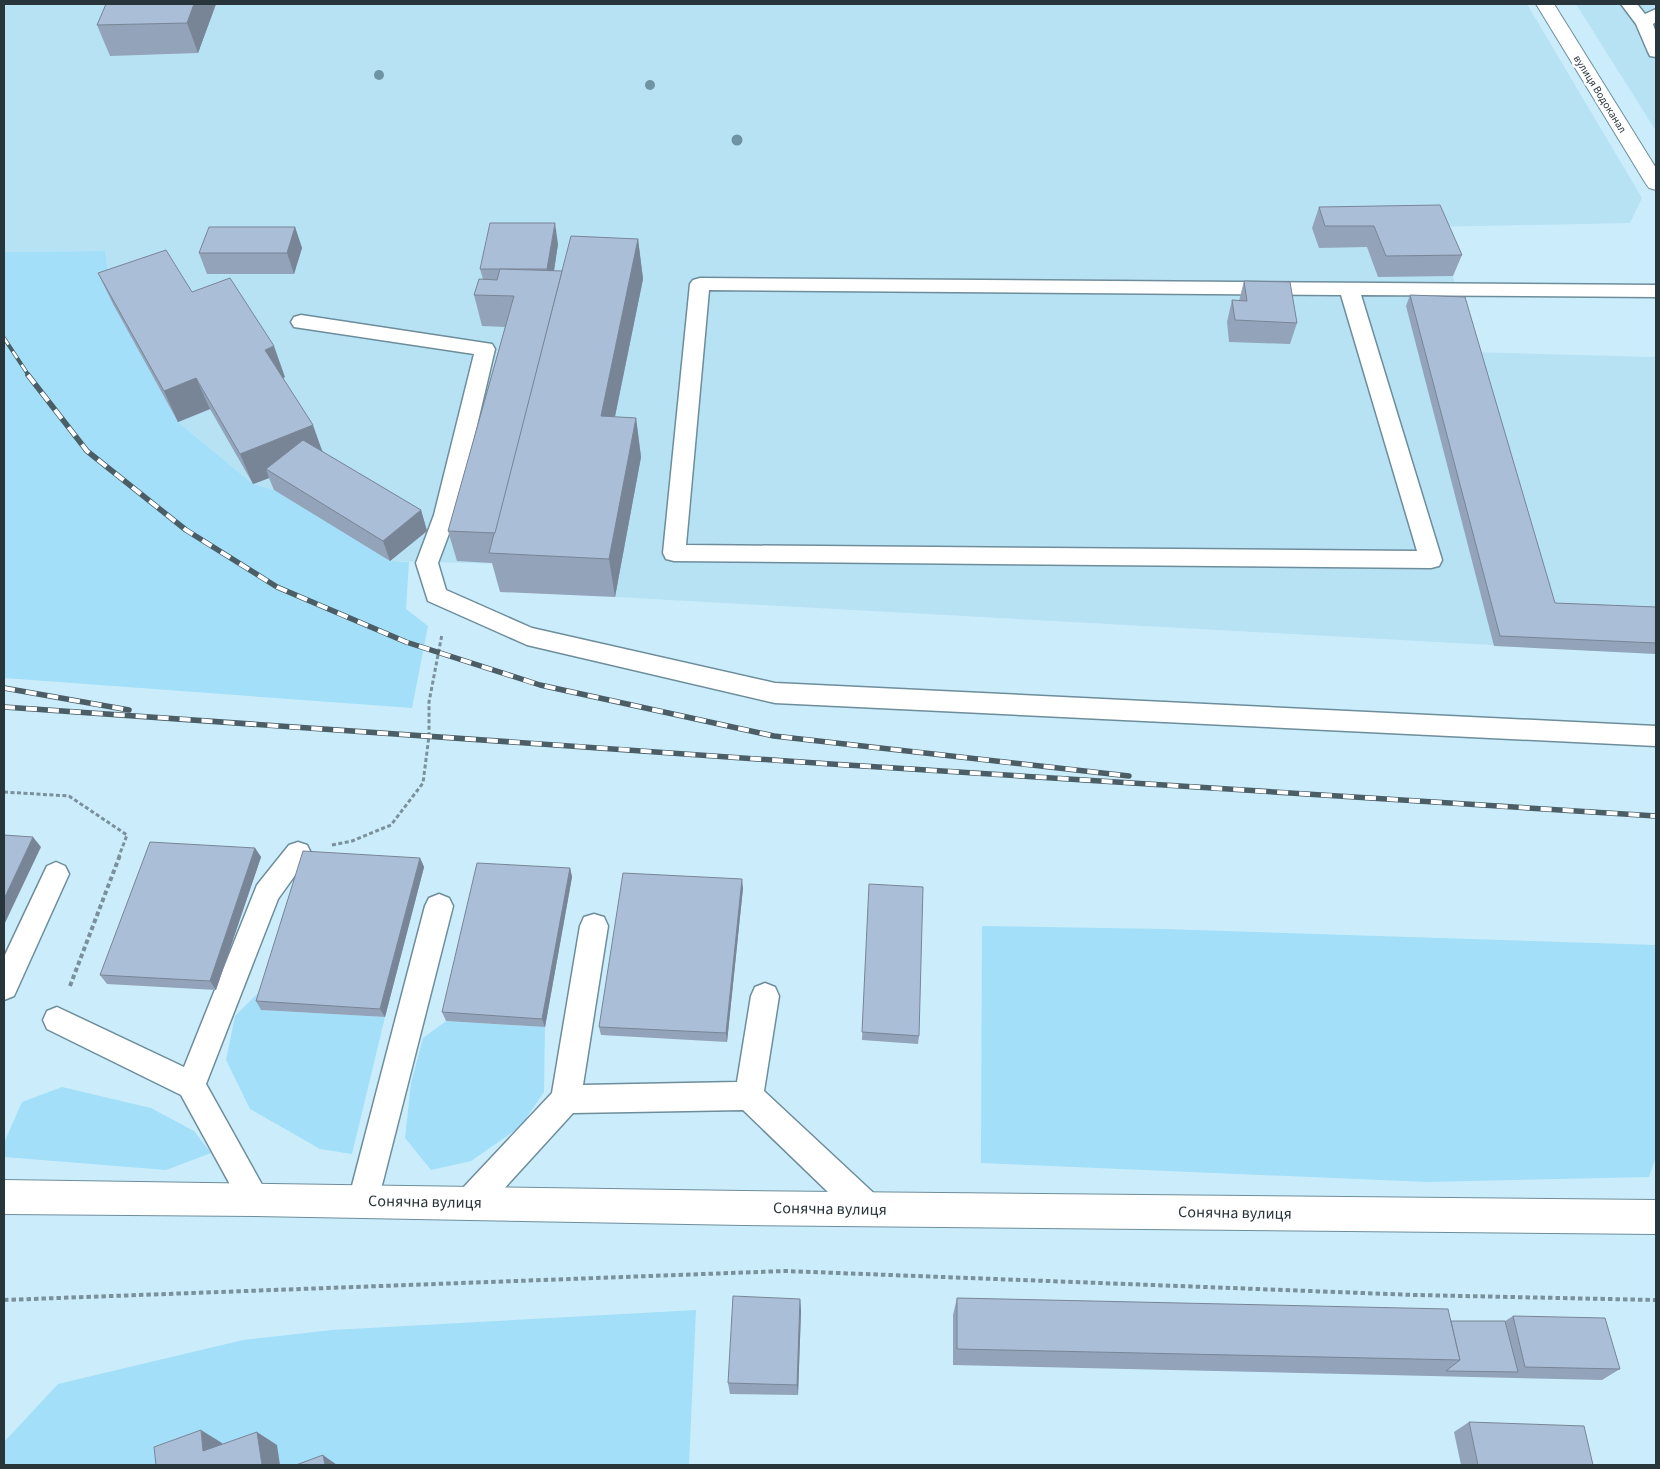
<svg xmlns="http://www.w3.org/2000/svg" width="1660" height="1469" font-family="'Source Sans 3',sans-serif">
<style>
.built{fill:#b7e2f4}
.green{fill:#a3dff8}
.lines{fill:none;stroke-linecap:round;stroke-linejoin:round}
.service-casing{stroke:#6d8d9a;stroke-width:3}
.minor-casing{stroke:#6d8d9a;stroke-width:2}
.tertiary-casing{stroke:#6d8d9a;stroke-width:2}
.path-far1{stroke:#7a919b;stroke-width:3;stroke-dasharray:4 2.5;stroke-linecap:butt}
.path{stroke:#7a919b;stroke-width:4;stroke-dasharray:4.5 3;stroke-linecap:butt}
.service{fill:#fff;fill-rule:evenodd}
.minor{fill:#fff;fill-rule:evenodd}
.tertiary{fill:#fff;fill-rule:evenodd}
.rail-far1-casing{stroke:#4b5d65;stroke-width:4}
.rail-casing{stroke:#4b5d65;stroke-width:5.5}
.rail-far1{stroke:#fff;stroke-width:2.5;stroke-dasharray:8;stroke-linecap:butt}
.rail{stroke:#fff;stroke-width:4;stroke-dasharray:11;stroke-linecap:butt}
.tree{fill:#6e93a2}
.wall{fill:#93a3b9}
.shaded-wall{fill:#788596}
.building{fill:#abbed7;stroke:#788596}
.labels{text-anchor:middle;dominant-baseline:central;stroke-width:5;stroke-linejoin:round;paint-order:stroke}
.far-street-label{font-size:11px;fill:#28353b;stroke:#fff}
.near-street-label{font-size:16px;fill:#28353b;stroke:#fff}
</style>
<rect width="100%" height="100%" fill="#cbedfb"/>
<g class="built">
<polygon points="4,4 1527,4 1642,198 1630,223 1433,227 1453,276 1473,352 1656,357 1656,654 615,597 506,564 390,561 274,490 253,484 178,422 113,304 105,251 4,252"/>
<polygon points="1576,4 1656,4 1656,131"/>
</g>
<g class="green">
<polygon points="105,251 113,304 178,422 253,484 274,490 390,561 409,562 406,609 428,626 412,708 4,678 4,252"/>
<polygon points="982,926 1164,929 1656,945 1656,1157 1649,1177 1427,1182 981,1163"/>
<polygon points="272,979 262,1010 385,1017 352,1154 320,1149 250,1109 226,1060 235,1016"/>
<polygon points="446,1021 545,1027 544,1092 520,1127 471,1161 431,1170 405,1138 411,1083 423,1038"/>
<polygon points="62,1087 151,1108 194,1131 211,1153 166,1170 4,1157 4,1143 22,1102"/>
<polygon points="696,1310 689,1465 4,1465 4,1442 58,1384 243,1340 332,1330"/>
</g>
<g class="lines">
<g class="service-casing">
<g id="service">
<polygon points="1621,4 1637,4 1645,14 1656,9 1656,22 1653,24 1656,33 1656,57 1650,56 1648,52 1636,24"/>
<path d="M 700,278 L 1656,285 L 1656,297 L 1361,295 L 1442,560 L 1439,566 L 1431,568 L 674,561 L 666,559 L 663,553 L 690,284 L 693,280 ZM 709,290 L 1341,295 L 1417,551 L 686,545 Z"/>
<polygon points="301,315 492,344 495,349 456,515 438,563 446,590 532,628 775,683 1656,726 1656,746 775,703 527,645 428,601 416,563 434,515 474,354 294,327 291,322 294,317"/>
<polygon points="298,842 307,845 311,853 278,899 206,1084 270,1199 266,1210 255,1214 244,1210 181,1095 47,1029 43,1020 47,1011 57,1007 184,1067 257,885 289,845"/>
<polygon points="56,862 65,866 69,874 14,996 4,1000 4,957 47,866"/>
<polygon points="439,894 449,898 453,906 378,1201 374,1212 363,1216 352,1212 348,1201 425,906 429,898"/>
<polygon points="594,914 604,917 608,926 583,1085 737,1082 751,996 755,987 765,983 775,987 779,996 764,1091 880,1199 884,1210 880,1221 869,1225 858,1221 743,1110 573,1113 481,1214 470,1218 459,1214 455,1203 459,1192 552,1093 580,926 584,917"/>
</g>
</g>
<g class="minor-casing">
<polygon id="minor" points="1536,4 1554,4 1656,168 1656,190 1649,188 1646,184"/>
</g>
<g class="tertiary-casing">
<polygon id="tertiary" points="4,1180 743,1191 1656,1200 1656,1234 743,1225 255,1216 4,1214"/>
</g>
<g class="path-far1">
<polyline points="4,792 69,796 127,835 119,856"/>
<polyline points="332,845 352,841 391,825 423,783 429,736 429,702 442,634"/>
</g>
<g class="path">
<polyline points="70,986 120,855"/>
<polyline points="4,1300 785,1271 1415,1295 1656,1300"/>
</g>
<use href="#service" class="service"/>
<use href="#minor" class="minor"/>
<use href="#tertiary" class="tertiary"/>
<g class="rail-far1-casing">
<polyline id="rail-far1" points="4,338 29,376"/>
</g>
<g class="rail-casing">
<g id="rail">
<polyline points="28,375 87,451 186,530 277,587 406,642 540,685 774,736 1129,776"/>
<polyline points="4,688 129,710"/>
<polyline points="4,707 831,764 1656,816"/>
</g>
</g>
<use href="#rail-far1" class="rail-far1"/>
<use href="#rail" class="rail"/>
</g>
<g class="tree">
<circle cx="379" cy="75" r="5"/>
<circle cx="650" cy="85" r="5"/>
<circle cx="737" cy="140" r="5.5"/>
</g>
<g class="wall">
<polygon points="216,4 198,53 110,56 97,25"/>
<polygon points="1319,207 1462,255 1453,276 1378,277 1367,247 1319,248 1312,228"/>
<polygon points="295,227 302,248 294,274 207,274 199,253"/>
<polygon points="638,239 643,279 615,417 636,418 641,457 615,597 500,592 492,563 457,561 448,531 505,327 482,326 474,295 483,279 480,269 558,244 554,271 562,271"/>
<polygon points="98,273 285,377 283,378 323,452 421,510 427,531 390,561 274,490 269,478 253,484 210,409 178,422 113,304"/>
<polygon points="1244,281 1297,323 1290,344 1229,342 1227,322 1232,300 1239,301"/>
<polygon points="1410,295 1555,603 1656,607 1656,654 1494,646 1406,306"/>
<polygon points="255,848 261,857 216,990 107,984 100,975"/>
<polygon points="420,858 424,867 385,1017 261,1010 256,1001"/>
<polygon points="570,868 572,877 545,1027 446,1021 442,1012"/>
<polygon points="869,884 919,1036 918,1044 862,1040"/>
<polygon points="743,888 727,1042 601,1035 599,1027"/>
<polygon points="957,1298 1451,1321 1505,1321 1513,1316 1620,1369 1602,1380 953,1365 953,1315"/>
<polygon points="800,1299 801,1311 798,1395 730,1394 728,1383"/>
<polygon points="1469,1422 1593,1465 1461,1465 1454,1432"/>
</g>
<g class="shaded-wall">
<polygon points="194,4 216,4 198,53 187,23"/>
<polygon points="555,223 558,244 551,290 547,269"/>
<polygon points="295,227 302,248 294,274 287,253"/>
<polygon points="638,239 643,279 607,455 601,416"/>
<polygon points="274,346 285,377 277,381 265,350"/>
<polygon points="196,378 210,409 178,422 164,391"/>
<polygon points="636,418 641,457 615,597 609,559"/>
<polygon points="313,425 324,456 266,469 269,478 253,484 240,454"/>
<polygon points="421,510 427,531 390,561 383,541"/>
<polygon points="33,837 41,847 4,925 4,899"/>
<polygon points="255,848 261,857 216,990 210,981"/>
<polygon points="420,858 424,867 385,1017 380,1009"/>
<polygon points="570,868 572,877 545,1027 542,1019"/>
<polygon points="742,879 743,888 727,1042 726,1033"/>
<polygon points="800,1299 801,1311 798,1395 797,1385"/>
<polygon points="201,1430 222,1443 224,1464 203,1451"/>
<polygon points="257,1432 277,1445 280,1465 262,1465"/>
<polygon points="323,1455 337,1465 325,1465"/>
</g>
<g class="building">
<polygon points="106,4 194,4 187,23 97,25"/>
<polygon points="1440,205 1462,255 1386,256 1374,226 1325,226 1319,207"/>
<polygon points="490,223 555,223 547,269 480,269"/>
<polygon points="209,227 295,227 287,253 199,253"/>
<polygon points="571,236 638,239 601,416 636,418 609,559 489,553"/>
<polygon points="166,250 192,292 230,278 274,346 265,350 313,425 240,454 196,378 164,391 98,273"/>
<polygon points="500,269 562,271 495,533 448,531 514,296 474,295 479,279 497,280"/>
<polygon points="1244,281 1290,282 1297,323 1235,320 1232,300 1247,301"/>
<polygon points="1410,295 1465,297 1555,603 1656,607 1656,643 1500,636"/>
<polygon points="303,440 421,510 383,541 266,469"/>
<polygon points="4,835 33,837 4,899"/>
<polygon points="150,842 255,848 210,981 100,975"/>
<polygon points="303,851 420,858 380,1009 256,1001"/>
<polygon points="477,863 570,868 542,1019 442,1012"/>
<polygon points="623,873 742,879 726,1033 599,1027"/>
<polygon points="869,884 923,887 919,1036 862,1032"/>
<polygon points="733,1296 800,1299 797,1385 728,1383"/>
<polygon points="957,1298 1448,1309 1460,1360 957,1349"/>
<polygon points="1513,1316 1605,1318 1620,1369 1525,1367"/>
<polygon points="1451,1321 1505,1321 1518,1372 1446,1371 1460,1360"/>
<polygon points="1469,1422 1584,1426 1593,1465 1478,1465"/>
<polygon points="201,1430 203,1451 257,1432 262,1465 156,1465 154,1447"/>
<polygon points="323,1455 325,1465 296,1465"/>
</g>
<g class="labels">
<g class="far-street-label">
<text transform="translate(1600 94) rotate(58)">вулиця Водоканал</text>
</g>
<g class="near-street-label">
<text transform="translate(425 1202) rotate(1)">Сонячна вулиця</text>
<text transform="translate(830 1209) rotate(1)">Сонячна вулиця</text>
<text transform="translate(1235 1213) rotate(1)">Сонячна вулиця</text>
</g>
</g>
<rect width="1660" height="1469" fill="none" stroke="#28353b" stroke-width="10"/>
</svg>
